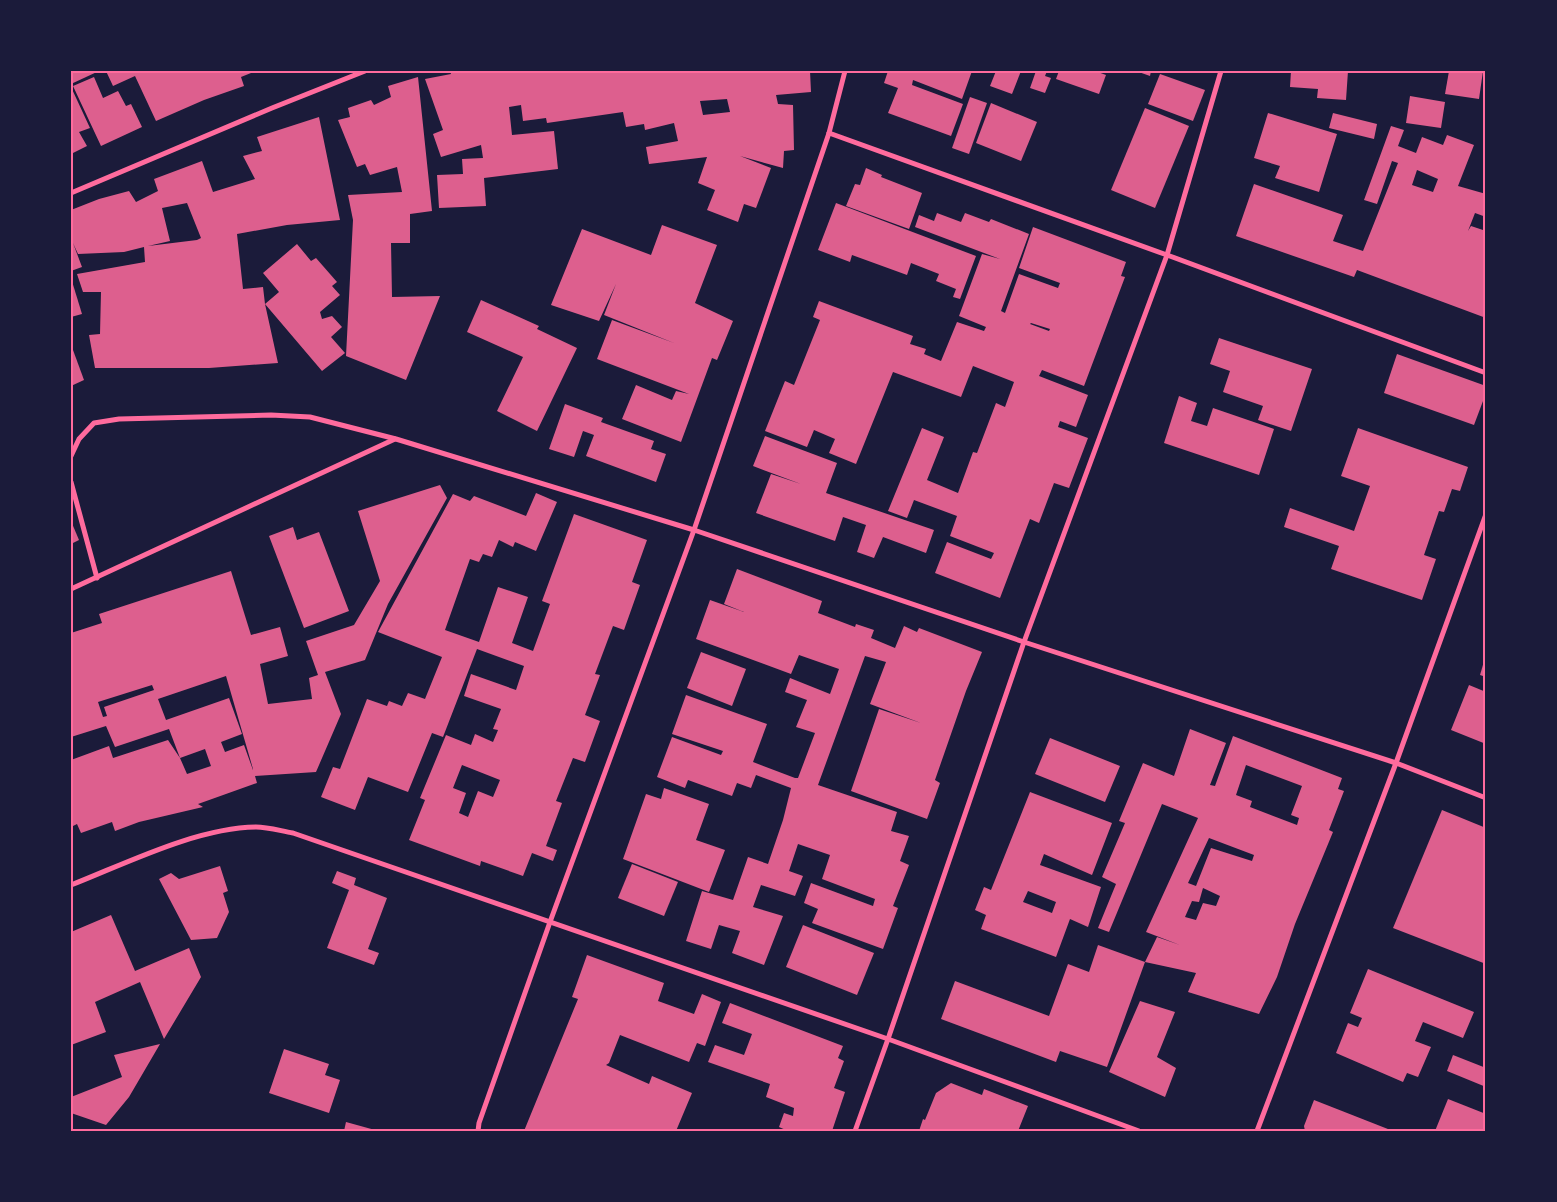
<svg xmlns="http://www.w3.org/2000/svg" width="1557" height="1202" font-family="'Libre Baskerville',serif">
<style>
.building{fill:#dd5f8e;fill-rule:evenodd}
.lines{fill:none;stroke-linecap:round;stroke-linejoin:round}
.minor{stroke:#ff6b9d;stroke-width:5}
.neatline{fill:none;stroke:#ff6b9d;stroke-width:2}
</style>
<rect width="100%" height="100%" fill="#1b1b3a"/>
<g class="building">
<polygon points="71,71 99,71 71,84"/>
<polygon points="106,71 256,71 241,77 244,86 204,100 156,121 135,76 113,86"/>
<path d="M 450,71 L 810,71 L 811,92 L 776,95 L 778,104 L 793,105 L 794,150 L 784,151 L 783,168 L 740,156 L 771,168 L 756,208 L 744,204 L 738,222 L 707,210 L 715,190 L 698,183 L 707,157 L 649,164 L 646,147 L 678,141 L 674,123 L 645,130 L 644,124 L 626,127 L 623,112 L 547,123 L 546,118 L 523,121 L 521,105 L 509,107 L 512,135 L 554,131 L 558,169 L 484,178 L 486,206 L 439,208 L 437,175 L 463,174 L 462,159 L 483,158 L 481,145 L 441,157 L 433,134 L 443,130 L 425,79 L 451,74 ZM 727,99 L 730,112 L 703,115 L 700,101 Z"/>
<polygon points="888,71 972,71 962,99 913,80 912,85 963,104 951,136 888,113 898,88 884,83"/>
<polygon points="996,71 1021,71 1012,94 990,86"/>
<polygon points="1036,71 1047,71 1045,76 1051,78 1045,93 1030,88"/>
<polygon points="1059,71 1095,71 1106,75 1099,94 1056,79"/>
<polygon points="1136,71 1151,71 1150,76"/>
<polygon points="1291,71 1348,71 1346,100 1317,98 1318,89 1290,87"/>
<polygon points="1449,71 1483,71 1479,99 1445,94"/>
<polygon points="1160,74 1205,90 1193,121 1148,104"/>
<polygon points="94,77 103,98 118,91 126,106 131,104 142,127 101,146 73,86"/>
<polygon points="418,77 432,211 410,214 410,243 391,243 392,297 440,296 406,380 346,356 353,220 348,195 402,192 397,167 370,175 365,164 357,167 338,120 350,117 348,108 371,100 374,105 391,97 388,86"/>
<polygon points="71,87 90,128 79,132 87,146 71,154"/>
<polygon points="1410,96 1445,102 1441,128 1406,123"/>
<polygon points="970,97 987,103 969,154 952,148"/>
<polygon points="991,103 1037,122 1021,161 976,143"/>
<polygon points="1145,108 1189,126 1155,208 1111,190"/>
<polygon points="1268,113 1337,134 1319,192 1275,178 1280,166 1254,158"/>
<polygon points="1333,113 1377,124 1374,139 1329,128"/>
<path d="M 319,117 L 340,220 L 287,225 L 237,234 L 243,289 L 263,287 L 265,304 L 279,292 L 263,273 L 297,244 L 311,261 L 316,258 L 337,282 L 332,286 L 340,295 L 320,312 L 322,319 L 332,316 L 342,327 L 331,337 L 345,353 L 322,371 L 265,304 L 278,363 L 209,368 L 95,368 L 89,335 L 100,334 L 101,292 L 83,292 L 77,274 L 145,262 L 144,247 L 124,252 L 78,254 L 73,243 L 82,267 L 71,271 L 71,210 L 99,199 L 129,191 L 136,202 L 158,191 L 154,179 L 202,161 L 213,192 L 255,179 L 243,156 L 262,151 L 257,137 ZM 187,203 L 201,238 L 197,240 L 148,246 L 170,241 L 162,208 Z"/>
<path d="M 1391,126 L 1404,130 L 1398,146 L 1416,153 L 1422,137 L 1443,145 L 1447,135 L 1474,145 L 1458,186 L 1486,194 L 1486,217 L 1475,213 L 1468,231 L 1471,226 L 1486,231 L 1486,318 L 1357,270 L 1354,277 L 1236,236 L 1254,184 L 1343,215 L 1333,241 L 1363,251 L 1398,163 L 1392,161 L 1377,204 L 1364,200 ZM 1417,170 L 1438,179 L 1433,192 L 1412,185 Z"/>
<polygon points="866,168 882,175 881,177 922,193 909,229 846,206 855,184 860,185"/>
<polygon points="836,203 976,256 960,299 953,297 956,289 936,281 939,274 911,263 907,275 852,255 850,262 818,250"/>
<path d="M 937,213 L 961,222 L 965,213 L 989,222 L 991,219 L 1029,234 L 1001,311 L 1005,313 L 1019,274 L 1058,288 L 1060,283 L 1019,268 L 1033,227 L 1126,262 L 1121,276 L 1125,277 L 1084,386 L 1042,370 L 1039,376 L 1088,395 L 1076,427 L 1060,421 L 1058,427 L 1088,438 L 1069,488 L 1054,483 L 1039,523 L 1030,519 L 1000,598 L 935,573 L 947,542 L 991,559 L 994,553 L 950,536 L 957,516 L 914,500 L 907,518 L 888,511 L 922,428 L 944,437 L 927,480 L 958,493 L 973,452 L 977,453 L 996,403 L 1005,407 L 1014,382 L 973,366 L 961,397 L 893,372 L 856,464 L 829,453 L 835,439 L 814,430 L 807,447 L 765,431 L 785,381 L 794,385 L 820,320 L 813,317 L 819,301 L 913,336 L 910,344 L 926,349 L 924,354 L 941,361 L 957,322 L 984,331 L 986,327 L 959,316 L 982,254 L 1000,259 L 915,227 L 919,215 L 934,221 ZM 1031,323 L 1050,329 L 1049,331 L 1030,324 Z"/>
<polygon points="662,225 717,245 695,303 733,321 717,360 712,358 681,442 622,419 636,385 672,400 676,391 689,394 597,359 612,320 674,343 604,315 616,284 599,321 551,305 582,229 651,255"/>
<polygon points="71,278 82,314 71,317"/>
<polygon points="481,300 539,326 537,329 577,348 537,431 497,411 523,357 467,332"/>
<polygon points="1219,338 1312,369 1291,431 1258,420 1263,406 1223,392 1230,371 1210,364"/>
<polygon points="73,350 84,380 71,386 71,351"/>
<polygon points="1397,354 1486,386 1486,393 1474,425 1384,393"/>
<polygon points="1179,396 1197,403 1191,421 1207,426 1213,408 1274,429 1259,475 1164,443"/>
<polygon points="565,404 603,418 601,422 654,441 651,449 666,454 656,482 586,456 594,435 583,431 574,457 549,449"/>
<polygon points="1358,428 1468,467 1460,491 1452,489 1444,512 1439,511 1424,555 1436,559 1422,600 1331,569 1339,546 1284,527 1290,508 1354,531 1370,486 1341,476"/>
<polygon points="765,436 837,463 826,493 934,530 926,553 883,537 874,558 857,552 866,525 843,517 835,541 756,513 771,474 801,484 753,466"/>
<path d="M 440,485 L 447,498 L 388,604 L 365,660 L 325,672 L 341,714 L 316,772 L 255,776 L 257,783 L 198,804 L 203,807 L 139,822 L 115,831 L 112,822 L 81,833 L 77,824 L 71,827 L 71,760 L 109,746 L 113,758 L 168,740 L 180,758 L 187,774 L 211,766 L 205,749 L 180,758 L 169,729 L 115,747 L 106,726 L 71,737 L 71,633 L 102,623 L 99,614 L 231,571 L 251,635 L 280,627 L 288,656 L 260,664 L 268,704 L 312,699 L 309,678 L 318,675 L 306,641 L 354,625 L 380,581 L 358,511 ZM 226,676 L 253,769 L 253,770 L 244,745 L 225,752 L 221,742 L 242,734 L 229,698 L 166,720 L 158,699 ZM 152,685 L 154,690 L 104,707 L 107,716 L 103,717 L 98,702 Z"/>
<path d="M 536,493 L 557,502 L 536,551 L 515,542 L 513,547 L 499,540 L 492,557 L 483,554 L 479,562 L 470,559 L 445,630 L 479,642 L 498,587 L 528,597 L 512,643 L 533,651 L 550,604 L 542,601 L 574,514 L 647,540 L 632,582 L 640,585 L 624,630 L 613,626 L 595,674 L 600,675 L 585,715 L 600,721 L 585,762 L 573,758 L 556,801 L 562,803 L 546,846 L 557,850 L 553,861 L 532,853 L 523,876 L 481,861 L 480,866 L 409,840 L 425,800 L 420,798 L 446,735 L 471,745 L 475,734 L 493,742 L 498,730 L 493,729 L 501,709 L 464,696 L 471,674 L 516,690 L 524,666 L 477,649 L 443,737 L 432,733 L 408,792 L 368,777 L 355,810 L 321,797 L 333,767 L 340,769 L 367,699 L 387,706 L 389,701 L 402,706 L 408,693 L 425,699 L 442,657 L 378,632 L 453,494 L 470,501 L 474,496 L 526,516 ZM 462,765 L 500,780 L 493,797 L 478,791 L 468,817 L 459,813 L 466,793 L 453,788 Z"/>
<polygon points="71,521 79,540 71,544"/>
<polygon points="293,527 297,540 319,532 349,611 304,628 269,536"/>
<polygon points="737,569 822,601 818,613 855,627 856,624 874,630 871,638 895,648 904,626 917,632 919,628 982,652 966,691 935,780 940,783 927,819 851,791 879,709 921,723 870,704 886,662 865,656 818,785 897,812 891,831 909,836 900,861 909,865 893,906 898,908 883,949 812,923 818,909 804,903 811,883 873,906 875,899 822,879 830,855 798,844 789,871 803,876 795,896 761,885 753,907 783,916 764,965 732,953 740,931 719,925 711,949 686,941 702,891 733,900 748,857 768,864 783,820 791,788 756,775 751,788 737,783 732,796 688,780 685,788 657,777 672,737 721,755 723,751 672,734 686,695 767,724 753,762 795,778 798,778 815,733 796,727 807,700 785,692 790,678 830,694 839,669 799,655 791,674 696,639 710,600 744,612 724,604"/>
<polygon points="701,652 746,669 732,706 687,688"/>
<polygon points="1485,658 1486,658 1486,677 1480,675"/>
<polygon points="1469,685 1486,692 1486,744 1451,730"/>
<path d="M 1190,729 L 1226,743 L 1210,785 L 1215,786 L 1233,736 L 1342,778 L 1338,789 L 1344,791 L 1329,830 L 1333,832 L 1295,924 L 1277,977 L 1259,1014 L 1188,992 L 1196,973 L 1145,962 L 1157,937 L 1180,945 L 1146,932 L 1198,818 L 1162,804 L 1109,932 L 1098,928 L 1116,884 L 1102,877 L 1125,823 L 1119,821 L 1143,763 L 1174,776 ZM 1246,765 L 1302,786 L 1291,815 L 1299,818 L 1297,825 L 1250,807 L 1252,801 L 1236,795 ZM 1209,838 L 1254,855 L 1252,861 L 1211,848 L 1196,886 L 1188,883 ZM 1203,888 L 1220,896 L 1216,906 L 1203,903 L 1196,920 L 1185,917 L 1192,901 L 1199,902 Z"/>
<polygon points="1050,738 1120,766 1105,802 1035,774"/>
<polygon points="664,788 709,804 696,840 725,850 709,892 623,859 646,794 661,799"/>
<path d="M 1030,792 L 1112,823 L 1092,875 L 1044,854 L 1040,865 L 1101,887 L 1088,927 L 1070,919 L 1056,957 L 981,929 L 986,915 L 975,910 L 984,887 L 991,890 ZM 1028,891 L 1056,902 L 1052,913 L 1023,902 Z"/>
<polygon points="1442,810 1486,828 1486,964 1393,928"/>
<polygon points="632,864 678,882 664,916 618,898"/>
<polygon points="220,866 228,891 223,893 229,912 217,938 191,940 159,879 171,873 179,879"/>
<polygon points="337,871 356,878 354,885 387,898 368,949 379,953 374,965 327,948 349,890 332,883"/>
<polygon points="111,915 135,971 189,948 201,977 164,1039 140,982 95,1002 106,1032 71,1045 71,932"/>
<polygon points="803,925 874,953 857,995 786,967"/>
<polygon points="1098,945 1145,962 1107,1067 1060,1051 1056,1062 941,1019 955,981 1049,1016 1068,964 1089,972"/>
<polygon points="587,955 664,983 658,1001 694,1014 702,994 721,1002 705,1046 697,1043 689,1062 620,1035 609,1063 606,1065 649,1084 652,1076 692,1093 676,1131 524,1131 578,999 572,997"/>
<polygon points="1368,969 1474,1012 1463,1038 1423,1022 1415,1041 1431,1047 1418,1077 1407,1073 1403,1082 1336,1053 1348,1023 1358,1027 1362,1018 1350,1013"/>
<polygon points="1140,1001 1175,1012 1157,1057 1176,1068 1165,1097 1109,1072"/>
<polygon points="730,1003 843,1046 838,1058 844,1061 834,1088 845,1092 832,1131 788,1131 779,1127 784,1113 793,1116 794,1108 766,1097 770,1084 708,1062 715,1045 744,1055 752,1034 722,1023"/>
<polygon points="160,1044 129,1097 106,1125 71,1113 71,1097 122,1077 114,1055"/>
<polygon points="284,1049 329,1064 325,1075 340,1080 329,1113 269,1093"/>
<polygon points="1453,1055 1486,1068 1486,1087 1447,1071"/>
<polygon points="951,1083 982,1095 984,1089 1028,1106 1018,1131 919,1131 923,1119 925,1120 936,1093"/>
<polygon points="1448,1099 1486,1114 1486,1131 1435,1131"/>
<polygon points="1314,1100 1393,1131 1305,1131 1304,1126"/>
<polygon points="346,1122 375,1130 375,1131 344,1131"/>
</g>
<g class="lines">
<g class="minor">
<polyline points="829,133 1167,255 1486,373"/>
<polyline points="71,193 272,108 365,71"/>
<polyline points="71,456 79,439 94,423 119,419 271,415 310,417 396,439 694,530 1024,642 1396,763 1486,798"/>
<polyline points="71,482 97,578"/>
<polyline points="71,589 395,439"/>
<path d="M 71,885 C 127,863 196,828 256,827 C 268,827 281,831 293,833 L 888,1039 L 1139,1131"/>
<polyline points="478,1131 479,1123 550,922 694,530 829,133 845,71"/>
<polyline points="855,1131 888,1039 1024,642 1167,255 1221,71"/>
<polyline points="1257,1131 1396,763 1486,514"/>
</g>
</g>
<rect width="1557" height="1202" fill="none" stroke="#1b1b3a" stroke-width="145"/>
<rect x="72" y="72" width="1412" height="1058" class="neatline"/>
</svg>
